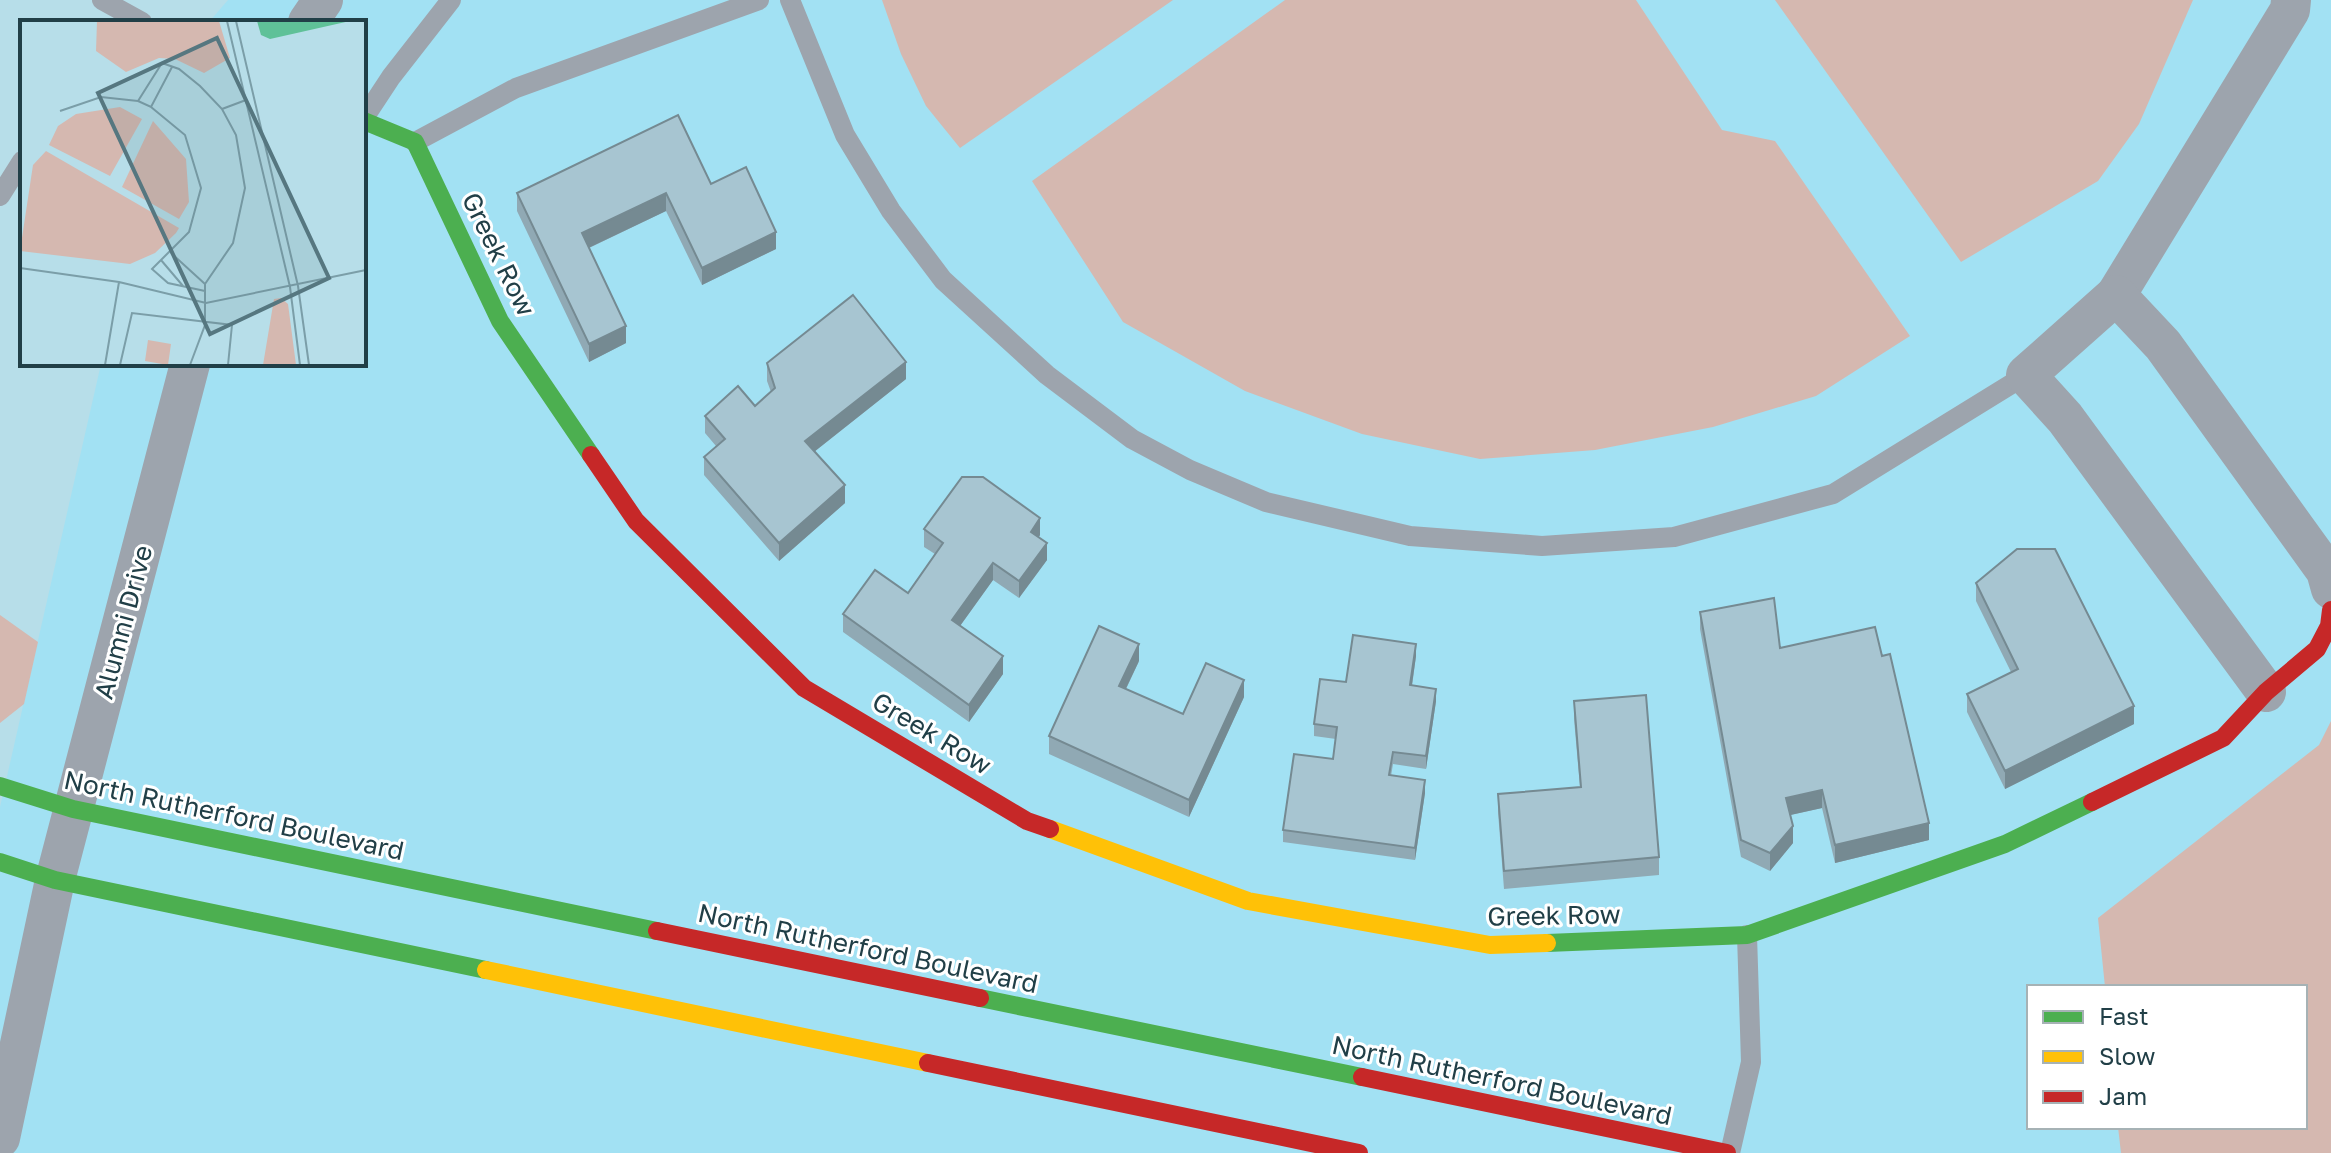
<svg xmlns="http://www.w3.org/2000/svg" width="2331" height="1153" font-family="'Golos Text',sans-serif">
<style>
.built{fill:#a2e1f3;fill-rule:evenodd}
.green{fill:#d5b8b0}
.lines{fill:none;stroke-linecap:round;stroke-linejoin:round}
.lane{stroke:#9da4ad;stroke-width:20}
.street{stroke:#9da4ad;stroke-width:40}
.fast{stroke:#4caf50;stroke-width:18}
.slow{stroke:#ffc107;stroke-width:18}
.jam{stroke:#c62828;stroke-width:18}
.wall{fill:#90a9b4}
.shaded-wall{fill:#758a92}
.building{fill:#a7c5d1;stroke:#758a92;stroke-width:2}
.labels{text-anchor:middle;dominant-baseline:central;stroke-width:6;stroke-linejoin:round;paint-order:stroke}
.street-label{font-size:26px;fill:#213f47;stroke:#fff}
.inset-road{fill:none;stroke:#7b9ea8;stroke-width:2}
.view{fill:#567780;fill-opacity:0.15;stroke:#567780;stroke-width:4}
.inset-edge{fill:none;stroke:#213f47;stroke-width:4}
</style>
<rect width="100%" height="100%" fill="#b7dee9"/>
<path class="built" d="M 228,0 L 2331,0 L 2331,1153 L 0,1153 L 0,807 L 101,364 L 364,364 L 364,22 L 209,22 ZM 2029,987 L 2305,987 L 2305,1127 L 2029,1127 Z"/>
<g class="green">
<polygon points="882,0 1173,0 960,148 926,106 901,54"/>
<polygon points="1285,0 1636,0 1722,130 1775,141 1910,336 1816,396 1713,427 1595,450 1480,459 1362,434 1245,391 1123,322 1032,181"/>
<polygon points="1775,0 2193,0 2139,124 2098,181 1961,262"/>
<polygon points="0,615 38,642 24,704 0,723"/>
<polygon points="2331,721 2331,1153 2121,1153 2118,1127 2305,1127 2305,987 2105,987 2098,918 2319,745"/>
</g>
<g class="lines">
<g class="lane">
<polyline points="102,0 142,22"/>
<polyline points="790,0 845,135 891,211 943,280 1047,375 1132,439 1190,470 1266,502 1410,536 1542,546 1674,537 1833,494 2026,375"/>
<polyline points="364,118 391,77 451,0"/>
<polyline points="415,142 516,88 759,0"/>
<polyline points="0,196 22,161"/>
<polyline points="1730,1153 1751,1062 1747,935"/>
</g>
<g class="street">
<polyline points="308,22 323,0"/>
<polyline points="2116,295 2290,10 2291,0"/>
<polyline points="2266,692 2065,418 2026,375 2116,295 2163,345 2326,571 2331,589"/>
<polyline points="0,1138 55,880 190,364"/>
</g>
<g class="fast">
<polyline points="364,121 415,142 500,321 591,455"/>
<polyline points="0,786 73,809 657,931"/>
<polyline points="0,862 55,880 486,970"/>
<polyline points="1547,943 1747,935 2005,844 2092,802"/>
<polyline points="980,998 1362,1077"/>
</g>
<g class="slow">
<polyline points="1050,829 1248,901 1490,945 1547,943"/>
<polyline points="486,970 928,1063"/>
</g>
<g class="jam">
<polyline points="591,455 636,521 804,688 1027,821 1050,829"/>
<polyline points="2092,802 2223,738 2266,692 2317,649 2329,626 2331,610"/>
<polyline points="657,931 980,998"/>
<polyline points="928,1063 1359,1153"/>
<polyline points="1362,1077 1727,1153"/>
</g>
</g>
<g class="wall">
<polygon points="711,184 776,249 702,285 666,211 589,248 626,343 589,362 517,211 517,193"/>
<polygon points="767,363 906,379 814,452 845,503 779,561 704,475 704,457 716,446 705,433 705,416 755,406 771,392 767,381"/>
<polygon points="924,529 1040,535 1039,537 1047,560 1019,598 993,580 960,626 1003,674 969,722 843,632 843,614 908,593 935,554 924,547"/>
<polygon points="1976,583 2134,724 2005,789 1967,712 1967,694 2011,672 1976,601"/>
<polygon points="1700,612 1780,648 1882,656 1929,840 1835,863 1822,808 1790,815 1793,843 1770,871 1741,857 1700,629"/>
<polygon points="1416,656 1412,686 1436,701 1426,769 1393,764 1391,776 1425,793 1415,860 1283,842 1283,830 1333,759 1336,739 1314,736 1314,724 1346,682"/>
<polygon points="1139,661 1126,689 1183,714 1244,697 1189,817 1049,754 1049,736"/>
<polygon points="1574,701 1659,857 1659,875 1504,889 1498,812 1498,794 1580,787 1574,719"/>
</g>
<g class="shaded-wall">
<polygon points="666,193 666,211 582,251 582,233"/>
<polygon points="776,232 776,249 702,285 702,268"/>
<polygon points="626,326 626,343 589,362 589,344"/>
<polygon points="906,362 906,379 805,459 805,441"/>
<polygon points="845,485 845,503 779,561 779,543"/>
<polygon points="1040,518 1040,535 1031,549 1031,532"/>
<polygon points="1047,543 1047,560 1019,598 1019,581"/>
<polygon points="993,563 993,580 952,637 952,620"/>
<polygon points="1139,644 1139,661 1119,703 1119,686"/>
<polygon points="1416,644 1416,656 1410,698 1410,685"/>
<polygon points="1003,656 1003,674 969,722 969,705"/>
<polygon points="1244,680 1244,697 1189,817 1189,800"/>
<polygon points="1436,689 1436,701 1426,769 1426,756"/>
<polygon points="2134,706 2134,724 2005,789 2005,771"/>
<polygon points="1425,780 1425,793 1415,860 1415,848"/>
<polygon points="1822,790 1822,808 1786,816 1786,798"/>
<polygon points="1929,823 1929,840 1835,863 1835,845"/>
<polygon points="1793,826 1793,843 1770,871 1770,853"/>
</g>
<g class="building">
<polygon points="678,115 711,184 746,167 776,232 702,268 666,193 582,233 626,326 589,344 517,193"/>
<polygon points="853,295 906,362 805,441 845,485 779,543 704,457 725,439 705,416 738,386 755,406 775,388 767,363"/>
<polygon points="962,477 983,477 1040,518 1031,532 1047,543 1019,581 993,563 952,620 1003,656 969,705 843,614 875,570 908,593 943,543 924,529"/>
<polygon points="2017,549 2055,549 2134,706 2005,771 1967,694 2018,669 1976,583"/>
<polygon points="1774,598 1780,648 1875,627 1882,656 1890,654 1929,823 1835,845 1822,790 1786,798 1793,826 1770,853 1741,840 1700,612"/>
<polygon points="1099,626 1139,644 1119,686 1183,714 1206,663 1244,680 1189,800 1049,736"/>
<polygon points="1353,635 1416,644 1410,685 1436,689 1426,756 1393,752 1389,775 1425,780 1415,848 1283,830 1294,754 1333,759 1337,727 1314,724 1320,679 1346,682"/>
<polygon points="1646,695 1659,857 1504,871 1498,794 1581,787 1574,701"/>
</g>
<g class="labels">
<g class="street-label">
<text transform="translate(499 254) rotate(64)">Greek Row</text>
<text transform="translate(123 622) rotate(-75)">Alumni Drive</text>
<text transform="translate(932 733) rotate(31)">Greek Row</text>
<text transform="translate(234 815) rotate(12)">North Rutherford Boulevard</text>
<text transform="translate(1554 915) rotate(-1)">Greek Row</text>
<text transform="translate(868 948) rotate(12)">North Rutherford Boulevard</text>
<text transform="translate(1502 1080) rotate(12)">North Rutherford Boulevard</text>
</g>
</g>
<g transform="translate(20 20)">
<rect width="346" height="346" fill="#b7dee9"/>
<path d="M 77,1 L 199,1 L 210,38 L 184,53 L 155,39 L 139,38 L 106,52 L 76,31 ZM 100,87 L 122,99 L 90,156 L 29,125 L 38,106 L 56,94 ZM 133,101 L 166,139 L 169,182 L 159,199 L 102,167 ZM 26,131 L 159,208 L 156,213 L 135,233 L 110,244 L 0,231 L 13,145 ZM 261,278 L 268,284 L 276,345 L 243,345 L 254,279 ZM 128,320 L 151,324 L 148,345 L 125,341 Z" fill="#d5b8b0"/>
<path d="M 237,1 L 330,1 L 250,19 L 241,15 Z" fill="#5fc198"/>
<path class="inset-road" d="M 207,1 L 270,267 L 280,345M 216,1 L 278,266 L 289,345M 152,47 L 131,87 L 118,81 L 142,43 L 159,49 L 180,66 L 202,89 L 216,115 L 225,168 L 213,223 L 185,264 L 185,305 L 170,345M 131,87 L 165,115 L 181,168 L 169,212 L 132,249 L 148,263 L 185,271M 202,89 L 226,80M 40,91 L 81,77 L 118,81M 151,233 L 185,264M 141,240 L 163,266M 0,248 L 99,262 L 186,283 L 346,250M 85,345 L 99,262M 100,345 L 112,293 L 212,305 L 208,345"/>
<path class="view" d="M 197,18 L 309,258 L 190,314 L 78,73 Z"/>
<rect width="346" height="346" class="inset-edge"/>
</g>
<rect x="2027" y="985" width="280" height="144" fill="#ffffff" stroke="#a6b2b5" stroke-width="2"/>
<rect x="2043" y="1011" width="40" height="12" fill="#4caf50" stroke="#a6b2b5" stroke-width="2"/>
<text x="2099" y="1025" font-size="24" fill="#213f47">Fast</text>
<rect x="2043" y="1051" width="40" height="12" fill="#ffc107" stroke="#a6b2b5" stroke-width="2"/>
<text x="2099" y="1065" font-size="24" fill="#213f47">Slow</text>
<rect x="2043" y="1091" width="40" height="12" fill="#c62828" stroke="#a6b2b5" stroke-width="2"/>
<text x="2099" y="1105" font-size="24" fill="#213f47">Jam</text>
</svg>
